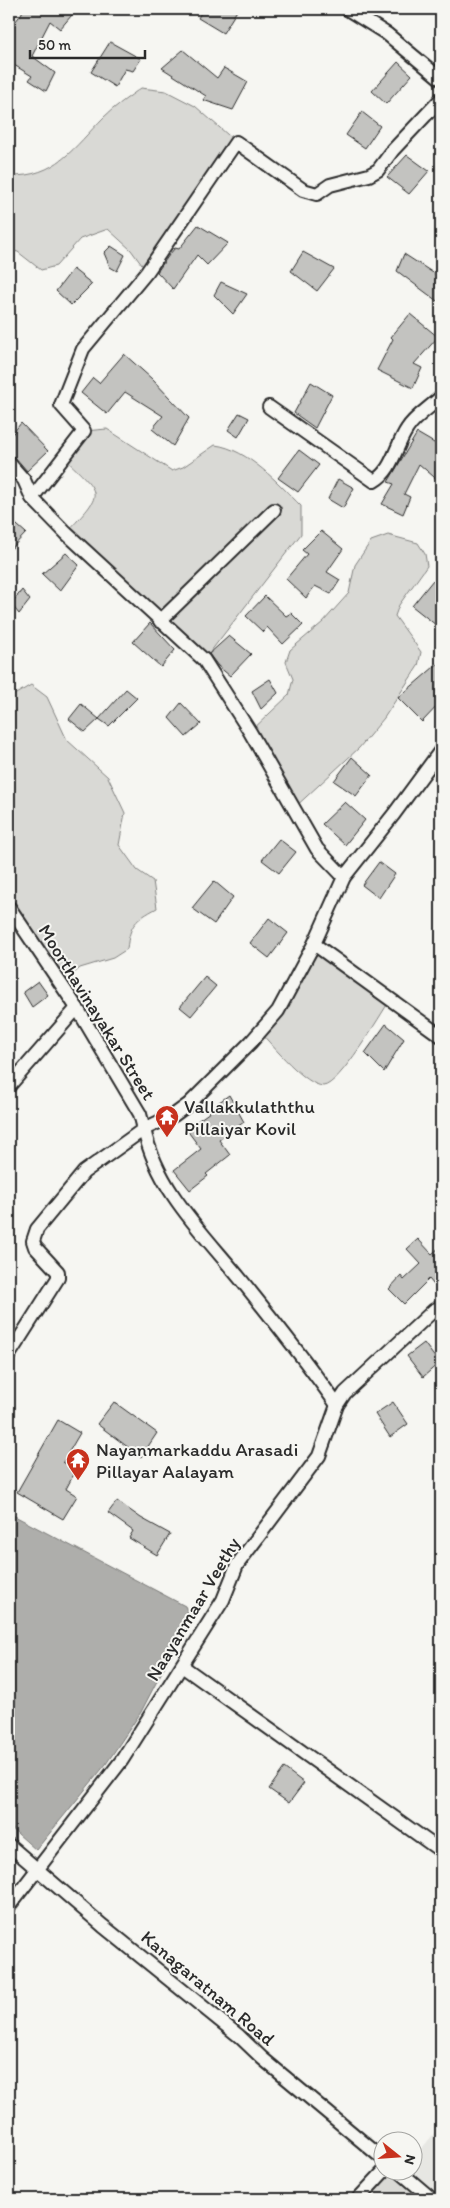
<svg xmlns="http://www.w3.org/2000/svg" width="450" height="2208" font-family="Itim,sans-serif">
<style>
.built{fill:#e7e7e3}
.green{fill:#d9d9d5;stroke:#828280}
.water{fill:#aeaeab;stroke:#7a7a78}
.building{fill:#c3c3c0;stroke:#2b2b2b}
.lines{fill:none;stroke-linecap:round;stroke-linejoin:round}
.street-casing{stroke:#2b2b2b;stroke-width:16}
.street{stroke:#f6f6f2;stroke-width:12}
.labels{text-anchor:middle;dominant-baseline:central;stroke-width:4;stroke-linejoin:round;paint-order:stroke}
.street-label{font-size:19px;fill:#2b2b2b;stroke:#f6f6f2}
.poi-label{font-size:19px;fill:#2b2b2b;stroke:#f6f6f2;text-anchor:start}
</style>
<rect width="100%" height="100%" fill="#f6f6f2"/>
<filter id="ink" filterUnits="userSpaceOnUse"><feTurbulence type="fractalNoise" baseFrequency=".02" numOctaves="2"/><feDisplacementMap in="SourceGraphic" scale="10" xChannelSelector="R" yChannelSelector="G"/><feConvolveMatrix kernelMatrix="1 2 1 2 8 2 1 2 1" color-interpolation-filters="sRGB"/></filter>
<g filter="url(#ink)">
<polygon class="built" points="441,2125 441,2199 432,2199 404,2171 412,2170 413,2159"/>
<g class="green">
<path d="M 141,88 L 166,91 L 195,106 L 236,142 L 147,272 L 131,250 L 108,229 L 80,239 L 56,266 L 41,270 L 18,252 L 9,250 L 9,176 C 57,177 73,148 104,117 C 115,106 129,97 141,88 Z"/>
<path d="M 107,429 L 172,471 L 183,467 L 215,445 C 248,449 279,484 301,506 L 301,534 L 204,660 L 66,533 C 104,492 104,496 63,457 L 84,431 Z"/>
<polygon points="388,535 418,543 425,554 427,566 399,605 395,616 421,652 418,666 384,718 359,748 293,809 250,732 289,695 293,679 286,662 290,650 323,622 349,593 355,565 371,541"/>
<path d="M 31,685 L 47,697 L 67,740 L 108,777 L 125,813 L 119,845 L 137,870 L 153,881 L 157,908 C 135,920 130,924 127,949 L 113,958 L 80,968 L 72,975 L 65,989 L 9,907 L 9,698 Z"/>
<path d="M 314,944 L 390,1000 C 381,1014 339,1086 323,1086 C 305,1085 273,1046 260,1032 Z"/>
<polygon points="385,2170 398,2171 432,2199 358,2199"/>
</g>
<polygon class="water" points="9,1513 185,1606 189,1615 186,1625 141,1712 106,1764 36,1850 9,1826"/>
<g class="building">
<polygon points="22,9 77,9 60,29 50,21 32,56 55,73 46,91 29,80 32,76 9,62 9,30 22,13"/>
<polygon points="203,9 238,9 223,33 198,18"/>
<polygon points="110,42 141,59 133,71 125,69 115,87 91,72"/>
<polygon points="183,50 217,78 224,68 248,82 233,110 203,100 206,96 162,68"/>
<polygon points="398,62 412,75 386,104 372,91"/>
<polygon points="362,112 380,126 365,148 346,135"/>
<polygon points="407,155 429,171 409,194 387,177"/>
<polygon points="198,225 228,243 207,265 197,255 173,289 157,272 169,255 175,248 179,249"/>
<polygon points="111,246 125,255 117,271 110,267 104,253"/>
<polygon points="303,252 334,269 317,291 291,271"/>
<polygon points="404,254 441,278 441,304 397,271"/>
<polygon points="73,269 92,284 71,305 56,291"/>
<polygon points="221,282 247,294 233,314 214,295"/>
<polygon points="410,314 438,337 414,364 422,368 413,388 377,370 393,339 391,337"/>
<polygon points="124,354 152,379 189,418 173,446 152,429 163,416 125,392 107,414 81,393 93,378 99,383"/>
<polygon points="311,382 332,395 315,428 294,413"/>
<polygon points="239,413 249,418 238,437 228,430"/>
<polygon points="21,423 48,451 27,471 15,457 9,455 9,438"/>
<polygon points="417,433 441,447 441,483 419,464 404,494 410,497 403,514 382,504 394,484 388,482 391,477"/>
<polygon points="299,450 319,465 298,492 278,478"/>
<polygon points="338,479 354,488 343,508 328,499"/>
<polygon points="9,518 26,533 9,551"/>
<polygon points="321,531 343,549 327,572 340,580 331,594 315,586 306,598 286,579 307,554 302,550"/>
<polygon points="66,553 79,565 60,591 42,574"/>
<polygon points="433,580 441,586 441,629 412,606"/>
<polygon points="22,590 30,600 19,614 11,604"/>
<polygon points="265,596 286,616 291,613 303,625 283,644 267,627 263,632 246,616"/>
<polygon points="150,623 175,650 161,667 133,642"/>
<polygon points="229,636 251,654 230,676 218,666 209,654"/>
<polygon points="441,661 441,702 422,722 398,698"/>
<polygon points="270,679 278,693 261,709 252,691"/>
<polygon points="126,689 137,698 109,726 99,719"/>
<polygon points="181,703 201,724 186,737 169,718"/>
<polygon points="81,704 99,719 85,732 69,719"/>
<polygon points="352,757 372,775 356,796 334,781"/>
<polygon points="345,802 365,820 345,845 322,824"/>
<polygon points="279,839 296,852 279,873 262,860"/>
<polygon points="379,862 395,874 379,898 362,885"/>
<polygon points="214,881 233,897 214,924 192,908"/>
<polygon points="269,918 288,933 269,958 250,943"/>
<polygon points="205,977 216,986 191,1016 180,1007"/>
<polygon points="38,981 48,995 32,1007 23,992"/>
<polygon points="386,1024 404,1039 384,1072 365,1053"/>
<polygon points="229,1095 244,1122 219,1140 230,1155 206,1174 208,1176 190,1190 174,1170 201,1149 186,1129 210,1112 208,1110"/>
<polygon points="418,1239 432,1254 441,1246 441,1278 434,1285 429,1279 404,1304 389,1289 401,1276 404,1280 421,1264 407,1249"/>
<polygon points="424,1343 439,1363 423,1377 407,1356"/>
<polygon points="114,1402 157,1433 141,1457 97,1424"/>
<polygon points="393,1402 408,1424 390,1437 375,1414"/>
<polygon points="58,1420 80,1433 63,1462 76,1470 66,1489 77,1496 63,1519 17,1492"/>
<polygon points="117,1501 141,1518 170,1534 157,1555 129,1538 133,1531 108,1513"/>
<polygon points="284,1768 304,1783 289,1803 269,1789"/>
</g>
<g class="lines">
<g class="street-casing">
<g id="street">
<polyline points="347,9 387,34 441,79"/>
<path d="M 269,407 L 374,481 C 393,470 395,447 407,429 C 414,417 431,407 441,397"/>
<polyline points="9,463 24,480 32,498"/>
<polyline points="160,621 274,510"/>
<polyline points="344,877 317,849 250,732 204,660 66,533 32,498 84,431 61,405 83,349 147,272 236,142 303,190 317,194 330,185 369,175 378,170 393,150 441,99"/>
<polyline points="9,907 77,1008 140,1114 144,1129 174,1115 189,1104 251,1042 278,1011 314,944 344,877 394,814 441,750"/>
<polyline points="314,944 441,1036"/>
<polyline points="9,1086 77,1008"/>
<path d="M 9,1355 L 58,1278 L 58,1272 L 35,1247 L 33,1241 L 37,1229 L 84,1172 L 144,1129 C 157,1190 204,1234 242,1281 C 275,1322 307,1362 337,1405"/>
<polyline points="182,1666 441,1851"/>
<polyline points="9,1845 103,1926 239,2036 262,2058 382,2158"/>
<polyline points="9,1906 122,1760 223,1600 237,1565 319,1456 337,1405 345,1393 434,1310 441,1307"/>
<polyline points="398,2170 432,2199"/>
<polyline points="358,2199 385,2170"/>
</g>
</g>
<use href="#street" class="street"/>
</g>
</g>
<defs>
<g id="temple-pin" transform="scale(1.25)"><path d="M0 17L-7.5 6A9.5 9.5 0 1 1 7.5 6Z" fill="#c8321e" stroke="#f6f6f2"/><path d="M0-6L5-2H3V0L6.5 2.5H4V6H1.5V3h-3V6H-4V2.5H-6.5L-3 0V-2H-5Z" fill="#fff"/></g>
</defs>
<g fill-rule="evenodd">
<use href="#temple-pin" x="167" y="1117"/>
<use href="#temple-pin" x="78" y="1460"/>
</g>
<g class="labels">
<g class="street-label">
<text transform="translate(97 1012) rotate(58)">Moorthavinayakar Street</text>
<text transform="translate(193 1609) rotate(-59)">Naayanmaar Veethy</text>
<text transform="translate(208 1988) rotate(40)">Kanagaratnam Road</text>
</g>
<g class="poi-label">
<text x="184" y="1106">Vallakkulaththu<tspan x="184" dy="22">Pillaiyar Kovil</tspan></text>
<text x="96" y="1449">Nayanmarkaddu Arasadi<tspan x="96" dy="22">Pillayar Aalayam</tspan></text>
</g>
</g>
<rect width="450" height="2208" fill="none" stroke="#f6f6f2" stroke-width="30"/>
<rect x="15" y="15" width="420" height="2178" fill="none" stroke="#2b2b2b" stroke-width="2" filter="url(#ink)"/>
<g transform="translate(398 2156) rotate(107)"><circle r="24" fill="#f6f6f2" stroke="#a5a5a2"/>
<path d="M0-4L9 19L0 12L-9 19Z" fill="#c8321e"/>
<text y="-8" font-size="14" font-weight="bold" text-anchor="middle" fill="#2b2b2b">N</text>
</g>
<path d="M30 50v8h115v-8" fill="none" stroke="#2b2b2b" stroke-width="2.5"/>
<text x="38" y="50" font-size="15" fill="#2b2b2b" stroke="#f6f6f2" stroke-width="4" paint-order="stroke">50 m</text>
</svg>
